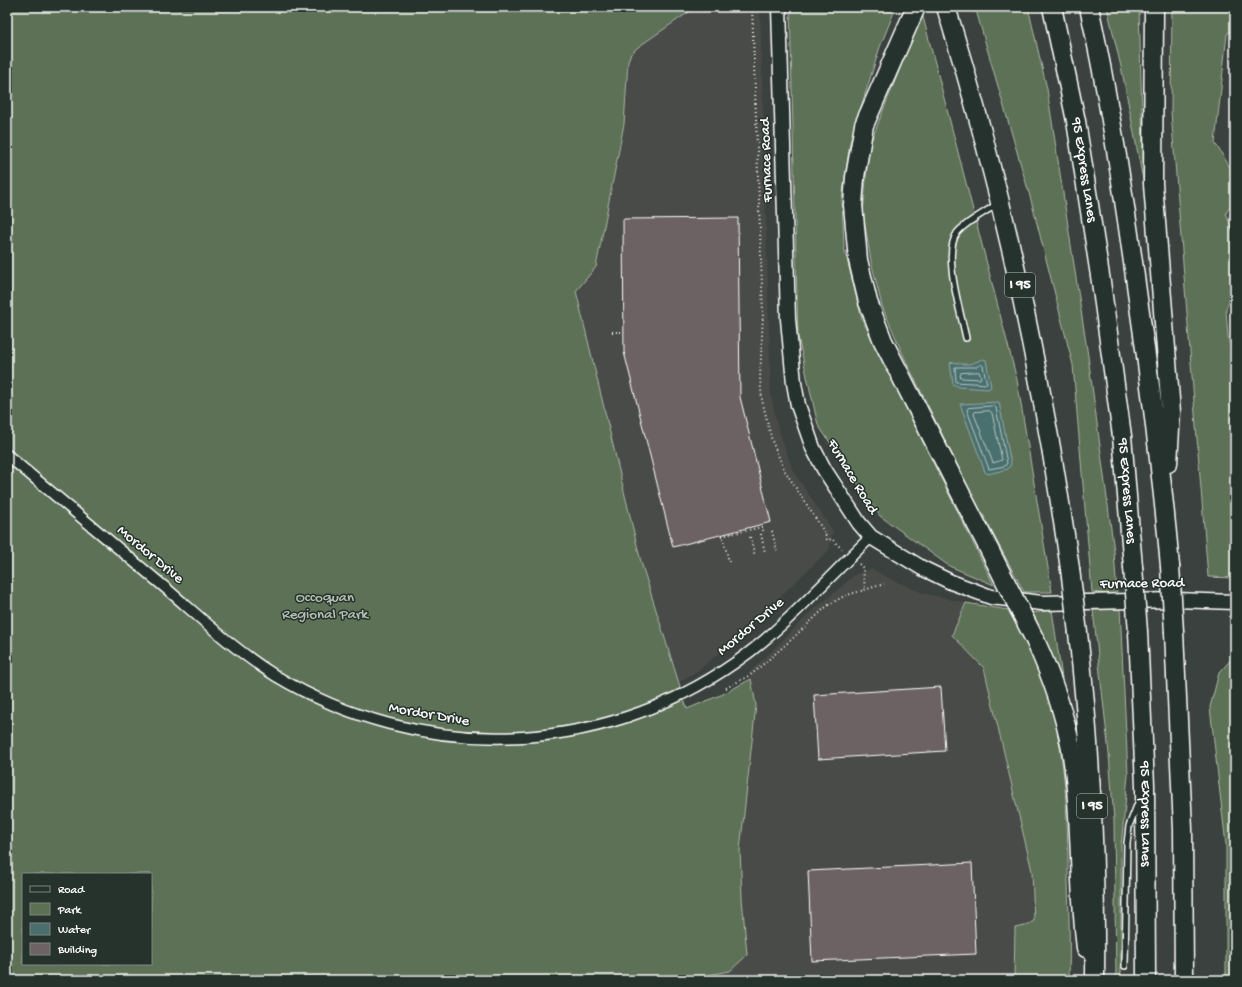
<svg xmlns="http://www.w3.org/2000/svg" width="1242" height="987" font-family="'Gochi Hand',sans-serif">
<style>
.built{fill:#4a4b49}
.green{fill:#5c7154;stroke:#aeb8aa;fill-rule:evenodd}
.water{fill:#4a6f6e;stroke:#92a9a8}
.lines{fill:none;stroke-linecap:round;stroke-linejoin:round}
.shore{stroke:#b7c5c5;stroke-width:1}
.building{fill:#6d6264;stroke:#fff}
.lane-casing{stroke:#fff;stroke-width:8}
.street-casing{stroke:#fff;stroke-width:13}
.secondary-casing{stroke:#fff;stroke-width:17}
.highway-casing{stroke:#fff;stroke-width:21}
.path{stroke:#fff;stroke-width:2;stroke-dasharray:1 3;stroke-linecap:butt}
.lane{stroke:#26332d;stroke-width:5}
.street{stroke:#26332d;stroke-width:10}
.secondary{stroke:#26332d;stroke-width:14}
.highway{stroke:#26332d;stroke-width:18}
.highway-bridge-casing{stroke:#fff;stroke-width:21;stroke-linecap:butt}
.highway-bridge{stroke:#26332d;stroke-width:18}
.labels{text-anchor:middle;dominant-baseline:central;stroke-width:3;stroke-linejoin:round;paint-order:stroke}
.shield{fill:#26332d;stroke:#bec2c0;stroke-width:1}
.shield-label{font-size:14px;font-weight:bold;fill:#fff}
.street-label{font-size:15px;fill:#fff;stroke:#26332d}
.park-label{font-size:15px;fill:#b6bfb2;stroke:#26332d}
</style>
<rect width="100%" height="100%" fill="#3b413e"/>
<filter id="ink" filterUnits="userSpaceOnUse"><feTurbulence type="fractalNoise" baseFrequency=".025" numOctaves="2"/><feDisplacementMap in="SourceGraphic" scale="8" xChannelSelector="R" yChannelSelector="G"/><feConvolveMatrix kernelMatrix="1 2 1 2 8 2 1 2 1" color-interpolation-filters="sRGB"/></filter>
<g filter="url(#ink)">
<g class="built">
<polygon points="696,7 760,7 771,396 777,425 793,471 833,531 829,550 727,647 696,672 679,682 641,562 576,291 596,267 624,124 630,55 637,47"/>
<polygon points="872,569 890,579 923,593 966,603 952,635 983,668 1032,871 1034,921 1025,926 1015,928 1014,980 682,980 730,971 742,898 740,850 756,705 749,673 808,615 856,574"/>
</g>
<g class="green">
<path d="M 7,7 L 696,7 L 638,47 L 630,55 L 628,62 L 624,124 L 596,267 L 576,291 L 641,562 L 687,709 L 723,694 L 751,679 L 756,705 L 740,850 L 742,898 L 747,955 L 730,971 L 682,980 L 7,980 ZM 23,874 L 151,874 L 151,964 L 23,964 Z"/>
<polygon points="790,7 896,7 880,47 850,142 842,199 844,247 862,319 994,585 949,566 880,516 818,425 798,337"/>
<polygon points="975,7 1028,7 1047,89 1088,356 1114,551 1117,595 1092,592 1073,365 1031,200"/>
<polygon points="1107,7 1139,7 1144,185 1122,71"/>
<polygon points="1172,7 1235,7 1235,28 1227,34 1215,143 1235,175 1235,199 1226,213 1235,238 1235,288 1226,309 1228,337 1235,370 1235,578 1208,577 1171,112"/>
<polygon points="922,13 1017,380 1052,592 1024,592 971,493 905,359 882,306 871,261 863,213 869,146"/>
<path d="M 966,603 L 1008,610 C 1021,633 1035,656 1044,681 C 1066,746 1068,815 1068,883 C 1069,915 1070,948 1069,980 L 1014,980 L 1015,928 L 1025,926 L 1034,921 L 1032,871 L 984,668 L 952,635 Z"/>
<polygon points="1120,609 1128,775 1121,847 1121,980 1116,980 1114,820 1109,754 1093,610"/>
<polygon points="1052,610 1062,678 1032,613"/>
<polygon points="1235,655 1235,980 1226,980 1226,845 1210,707 1219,673"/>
</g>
<g class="water">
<path d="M 983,359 L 986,360 L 991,387 L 988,389 L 959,387 L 953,384 L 950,363 C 955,361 958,364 963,364 C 972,365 976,361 983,359 Z"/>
<polygon points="999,402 1011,464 1008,469 988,474 985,472 960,404"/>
</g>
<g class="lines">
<g class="shore">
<polygon points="981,364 983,366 987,384 956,382 955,367 976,367"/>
<polygon points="979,372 981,377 980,379 962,378 960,376 961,373"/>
<polygon points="994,406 996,408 1007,463 1005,466 989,469 967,410 968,408"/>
<polygon points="990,411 992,413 1002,460 993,463 974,414 975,412"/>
</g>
</g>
<g class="building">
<polygon points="738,218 740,397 771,522 673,547 624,352 623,219"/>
<polygon points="941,687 945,751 818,759 814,695"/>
<polygon points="972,863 976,954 812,961 808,871"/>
</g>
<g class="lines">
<g class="lane-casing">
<g id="lane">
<path d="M 966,338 C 961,313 942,254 957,233 C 964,223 986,212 997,204"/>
<polyline points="1125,966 1127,843 1129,826 1138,803"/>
</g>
</g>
<g class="street-casing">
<path id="street" d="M 7,455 C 61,500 114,545 168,590 C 203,620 237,652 276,676 C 419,762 598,759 736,662 C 786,627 826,579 871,537"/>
</g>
<g class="secondary-casing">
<polyline id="secondary" points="779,7 788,319 794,383 798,405 813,448 824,469 859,523 871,537 922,568 951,582 991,597 1042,603 1175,600 1235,602"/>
</g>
<g class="highway-casing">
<g id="highway">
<polyline points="916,7 864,125 855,177 853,205 858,260 868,302 883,341 995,561"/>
<path d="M 946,7 C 1003,191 1043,378 1070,569"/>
<path id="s1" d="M 1052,7 L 1076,121 L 1101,282 L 1122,436 L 1133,567"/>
<path d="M 1089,7 C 1110,103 1125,201 1138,299 C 1151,388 1162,477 1170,566"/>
<polyline points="1154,7 1153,184 1171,412 1168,463"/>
<path id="s2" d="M 1138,632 L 1145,785 L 1146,980"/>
<polyline points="1174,632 1183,829 1184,980"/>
<path d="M 1078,633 C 1091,748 1096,864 1095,980"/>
<path d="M 1035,640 C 1051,675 1064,711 1071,749 C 1082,814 1078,882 1086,948"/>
</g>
</g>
<g class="path">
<polyline points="752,7 763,314 760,378 762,400 772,441 785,471 825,533 827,540 832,539 842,549"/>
<polyline points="612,332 624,332"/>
<polyline points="772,531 777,551"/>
<polyline points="722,534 729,562"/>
<polyline points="761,534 765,553"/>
<polyline points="722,536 762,527 764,533"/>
<polyline points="750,537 755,556"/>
<polyline points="859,564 863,568 865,589"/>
<polyline points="726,688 752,674 791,640 827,606 844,596 884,584"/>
</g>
<use href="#lane" class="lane"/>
<use href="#street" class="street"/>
<use href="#secondary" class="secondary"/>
<use href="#highway" class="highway"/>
<g class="highway-bridge-casing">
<g id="highway-bridge">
<polyline points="995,561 1035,640"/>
<polyline points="1170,566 1174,632"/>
<polyline points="1133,567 1138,632"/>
<polyline points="1070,569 1078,633"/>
</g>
</g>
<use href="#highway-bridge" class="highway-bridge"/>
</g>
</g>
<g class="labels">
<g class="shield">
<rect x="1005" y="273" width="30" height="24" rx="3"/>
<rect x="1077" y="794" width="30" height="24" rx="3"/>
</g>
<g class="shield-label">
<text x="1020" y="285">I 95</text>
<text x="1092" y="806">I 95</text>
</g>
<g class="street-label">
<text transform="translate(767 160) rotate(-92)">Furnace Road</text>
<text stroke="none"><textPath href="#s1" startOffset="166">95 Express Lanes</textPath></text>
<text transform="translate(852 477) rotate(59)">Furnace Road</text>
<text stroke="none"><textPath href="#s1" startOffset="490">95 Express Lanes</textPath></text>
<text transform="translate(150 555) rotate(40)">Mordor Drive</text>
<text transform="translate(1142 584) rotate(-1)">Furnace Road</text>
<text transform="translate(751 627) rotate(-40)">Mordor Drive</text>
<text transform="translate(429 715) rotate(10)">Mordor Drive</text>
<text stroke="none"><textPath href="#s2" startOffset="182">95 Express Lanes</textPath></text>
</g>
<g class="park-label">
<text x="325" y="598">Occoquan<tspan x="325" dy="17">Regional Park</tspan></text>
</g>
</g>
<rect width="1242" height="987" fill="none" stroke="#26332d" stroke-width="24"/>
<rect x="12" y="12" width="1218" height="963" fill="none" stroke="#fff" stroke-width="1.5" filter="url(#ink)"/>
<rect x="22" y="873" width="130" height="92" fill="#26332d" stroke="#7d8581"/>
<rect x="30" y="886" width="20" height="6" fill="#26332d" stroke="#7d8581"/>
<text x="58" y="893" font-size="12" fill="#ffffff">Road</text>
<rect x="30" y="903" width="20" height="12" fill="#5c7154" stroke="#7d8581"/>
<text x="58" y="913" font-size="12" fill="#ffffff">Park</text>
<rect x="30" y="923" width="20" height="12" fill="#4a6f6e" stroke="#7d8581"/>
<text x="58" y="933" font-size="12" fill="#ffffff">Water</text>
<rect x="30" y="943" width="20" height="12" fill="#6d6264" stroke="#7d8581"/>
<text x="58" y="953" font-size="12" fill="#ffffff">Building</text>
</svg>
